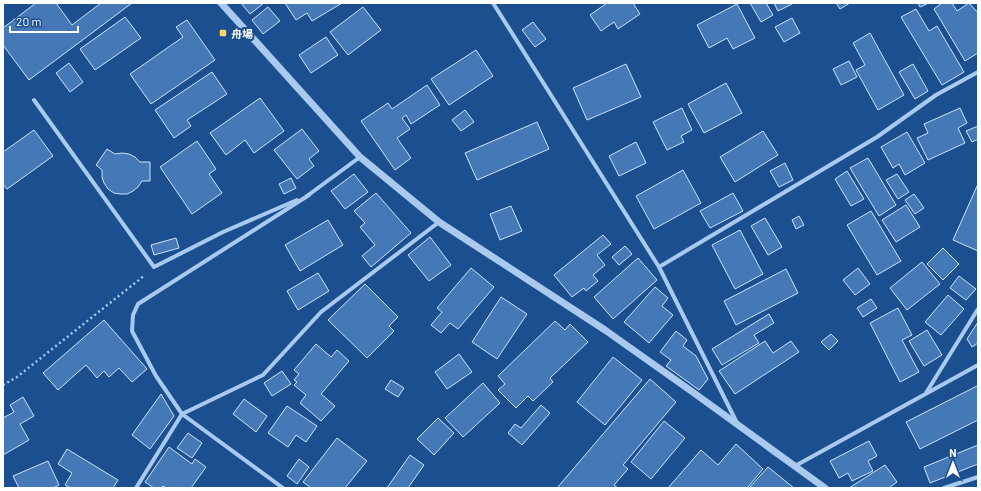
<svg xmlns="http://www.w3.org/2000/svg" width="981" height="491" font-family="Barlow,'Noto Sans JP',sans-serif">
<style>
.building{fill:#4478b7;stroke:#cfe3fa}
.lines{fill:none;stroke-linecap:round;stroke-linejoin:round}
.path{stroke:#a9c9ee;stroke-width:2.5;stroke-dasharray:2 3;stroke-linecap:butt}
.minor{stroke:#a9c9ee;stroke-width:4}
.tertiary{stroke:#a9c9ee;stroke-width:7}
.poi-dot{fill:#ffd166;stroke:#1b4f8f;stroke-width:1.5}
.labels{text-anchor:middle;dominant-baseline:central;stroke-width:4;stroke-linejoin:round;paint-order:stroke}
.poi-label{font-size:11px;font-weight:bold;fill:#fff;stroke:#1b4f8f;text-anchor:start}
</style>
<rect width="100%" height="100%" fill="#1b4f8f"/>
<g class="building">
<polygon points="36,3 56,3 72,25 101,3 132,3 29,80 3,45 3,28"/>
<polygon points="241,3 264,3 250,14"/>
<polygon points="285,3 342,3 312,21 307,13 296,20"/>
<polygon points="607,3 633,3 640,14 618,29 614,22 601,31 590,15"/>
<polygon points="750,3 766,3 773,15 761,22"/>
<polygon points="774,3 794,3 778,11"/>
<polygon points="836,3 850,3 840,9"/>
<polygon points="918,3 926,3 927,4 920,7"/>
<polygon points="942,3 952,3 957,11 969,3 978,13 978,53 965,61 934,9"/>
<polygon points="737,4 755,38 733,49 727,38 709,48 697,25"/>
<polygon points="268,7 280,21 263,34 252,20"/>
<polygon points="363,7 381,30 348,55 330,32"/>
<polygon points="916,9 929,31 937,26 964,72 942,85 901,17"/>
<polygon points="125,17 141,38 95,70 80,49"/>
<polygon points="792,18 800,33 784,42 775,27"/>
<polygon points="187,20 215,60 151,104 130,74 183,37 176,27"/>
<polygon points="533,22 546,39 535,47 522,30"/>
<polygon points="870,33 904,95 878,110 856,70 865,65 853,43"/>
<polygon points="326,37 338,55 311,73 299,55"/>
<polygon points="476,50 493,76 449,105 431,79"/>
<polygon points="849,61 857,77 841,85 833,69"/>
<polygon points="69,63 83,82 70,92 56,73"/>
<polygon points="626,64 641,97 587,120 573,88"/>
<polygon points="913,64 928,91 915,99 899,72"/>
<polygon points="212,72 227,94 187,120 191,126 174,138 155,110"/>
<polygon points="726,83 742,113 704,133 688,104"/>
<polygon points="427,85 440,105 411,124 406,115 402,118 410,129 397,138 411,158 395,170 361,121 388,103 392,109"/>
<polygon points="260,98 284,131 254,153 245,140 226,155 210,133"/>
<polygon points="682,108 692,130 681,136 684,142 667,150 653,122"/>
<polygon points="960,108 967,123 958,128 965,143 928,160 917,138 928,133 924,124"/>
<polygon points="465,110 474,122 461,131 452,120"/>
<polygon points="537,122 549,149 477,180 465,153"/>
<polygon points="978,126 978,139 972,142 966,131"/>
<polygon points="302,129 319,151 309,159 314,166 297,179 274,150"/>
<polygon points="34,130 53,156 7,189 3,184 3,152"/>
<polygon points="763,131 778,155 735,182 720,157"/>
<polygon points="907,132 925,163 905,175 899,164 893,168 881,147"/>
<polygon points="197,141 216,169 209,174 222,193 192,214 160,167"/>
<polygon points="636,142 646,163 619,176 609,156"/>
<polygon points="107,149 115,154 122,153 129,154 135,157 140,162 150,162 150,181 142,181 138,187 133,191 127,194 120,194 114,193 108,189 104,183 102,177 102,170 96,165"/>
<polygon points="868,158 896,205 879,216 850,168"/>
<polygon points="785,163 793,180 779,187 770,171"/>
<polygon points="683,170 701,203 654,229 636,196"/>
<polygon points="847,171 864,199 851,206 835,179"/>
<polygon points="354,174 368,192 345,209 331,191"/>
<polygon points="897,174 909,192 898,199 886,180"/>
<polygon points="291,178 296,188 284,194 279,184"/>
<polygon points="978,184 978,251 953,240"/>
<polygon points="376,193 411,233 371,267 362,256 375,245 360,227 365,223 354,211"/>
<polygon points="733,193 743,211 710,228 700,211"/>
<polygon points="914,194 924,208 915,214 905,200"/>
<polygon points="906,205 920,227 896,242 882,220"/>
<polygon points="511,206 522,231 500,240 490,214"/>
<polygon points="871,211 901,261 877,275 847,225"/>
<polygon points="799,216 804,225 796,229 792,220"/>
<polygon points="765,218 782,247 768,255 751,226"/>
<polygon points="328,220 343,245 300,271 285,245"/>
<polygon points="740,230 763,274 735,289 712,245"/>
<polygon points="603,235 611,244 597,255 605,265 593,275 598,281 586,291 584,288 572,297 554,275"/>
<polygon points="430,237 451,265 429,281 408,255"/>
<polygon points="176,238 179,248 154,255 151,245"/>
<polygon points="625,246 632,254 619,265 612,257"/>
<polygon points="943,248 959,264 943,280 927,264"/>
<polygon points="638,258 657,280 613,319 594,297"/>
<polygon points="922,262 940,284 907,310 890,288"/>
<polygon points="471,268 494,287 458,329 450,323 441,333 431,325 442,312 437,308"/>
<polygon points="858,268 870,284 855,295 843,280"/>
<polygon points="786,269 798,293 736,325 724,301"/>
<polygon points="318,273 329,291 298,310 287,291"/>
<polygon points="959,276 976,289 966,300 950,288"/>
<polygon points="365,284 398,317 389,326 394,331 367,358 328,320"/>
<polygon points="655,287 668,298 662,306 673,315 649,343 624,322"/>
<polygon points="948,295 964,309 941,335 925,322"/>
<polygon points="501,297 527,314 497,359 472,342"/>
<polygon points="871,299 877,308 863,317 857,308"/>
<polygon points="898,308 912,335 902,340 919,372 900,382 870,323"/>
<polygon points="769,314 774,323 754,335 759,343 722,365 712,349"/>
<polygon points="104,320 147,369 132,382 119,368 109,377 104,371 97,378 86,365 58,390 43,373"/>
<polygon points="555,321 565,330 570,324 588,342 550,378 553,382 533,401 528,396 516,408 498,390 505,384 498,376"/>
<polygon points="978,322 978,343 972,347 967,339"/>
<polygon points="927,330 942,355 924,366 909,341"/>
<polygon points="676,331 687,340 683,346 696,356 708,379 699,390 666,366 671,360 660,352"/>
<polygon points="831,334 838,341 829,350 821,342"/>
<polygon points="765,341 773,353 791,341 799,352 735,394 719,371"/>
<polygon points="316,344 331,357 337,350 349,361 321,394 335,406 321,421 300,403 306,395 294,385 297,382 294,380 299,374 294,370"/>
<polygon points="459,354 472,372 447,389 435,372"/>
<polygon points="613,357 642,380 605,425 577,402"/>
<polygon points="282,371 291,384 272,396 264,383"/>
<polygon points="650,379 676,402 623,465 628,469 614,485 618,488 557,488"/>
<polygon points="391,380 404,388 398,397 385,389"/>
<polygon points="483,383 500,403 463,437 445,418"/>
<polygon points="977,386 978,388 978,420 920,449 906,422"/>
<polygon points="161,394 174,416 150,449 132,435"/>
<polygon points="23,397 34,416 20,424 29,440 3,455 3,418 14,412 10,405"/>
<polygon points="244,399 267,416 256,432 233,414"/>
<polygon points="541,405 550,413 522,445 508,433 515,424 521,428"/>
<polygon points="287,406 317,426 306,442 296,435 288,447 268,433"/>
<polygon points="438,418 454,433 434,455 417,439"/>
<polygon points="664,421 685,438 651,479 631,462"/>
<polygon points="188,433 202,443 192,458 177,448"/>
<polygon points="337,438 367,461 345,488 311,488 303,482"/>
<polygon points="869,441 877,456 868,461 873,471 852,481 848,473 839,478 830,461"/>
<polygon points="736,444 763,469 747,488 668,488 701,450 718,465"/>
<polygon points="978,445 978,464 930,483 924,467"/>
<polygon points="169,447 192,464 195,459 206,467 191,488 166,488 163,486 161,488 154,488 145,482"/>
<polygon points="67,449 118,480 113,488 71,488 65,485 72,473 58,464"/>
<polygon points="410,455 424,465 408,488 387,488"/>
<polygon points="299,459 309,467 297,484 287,476"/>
<polygon points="48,461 59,485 53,488 19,488 13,476"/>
<polygon points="885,465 897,482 889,488 849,488"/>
<polygon points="768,467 794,488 749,488"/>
</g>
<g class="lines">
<polyline class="path" points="3,385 17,377 145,275"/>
<g class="minor">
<polyline points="493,3 659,267 737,423"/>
<polyline points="34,100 154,267 223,232 297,200"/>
<polyline points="307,196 360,157"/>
<polyline points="659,267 877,137 936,95 978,72"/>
<polyline points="926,393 978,309"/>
<polyline points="795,466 978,365"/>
<polyline points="136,488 182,414 263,375 321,312 439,222"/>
<polyline points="283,488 182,414 156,376 132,331 133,315 138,304 309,195"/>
<polyline points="944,488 978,477"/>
</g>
<polyline class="tertiary" points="221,3 360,157 439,222 605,330 694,393 825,488"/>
</g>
<rect class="poi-dot" x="219" y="29" width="8" height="8" rx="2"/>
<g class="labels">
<g class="poi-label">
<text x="231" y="33">舟場</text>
</g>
</g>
<rect width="981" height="491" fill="none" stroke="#ffffff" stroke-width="8"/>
<g transform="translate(953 463)" stroke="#1b4f8f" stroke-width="3" paint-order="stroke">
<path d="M0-3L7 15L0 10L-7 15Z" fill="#ffffff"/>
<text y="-6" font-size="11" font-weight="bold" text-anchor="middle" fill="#ffffff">N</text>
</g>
<path d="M10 26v6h68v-6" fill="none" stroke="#ffffff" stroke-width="2"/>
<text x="16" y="26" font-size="12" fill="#ffffff" stroke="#1b4f8f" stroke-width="3" paint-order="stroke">20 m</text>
</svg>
